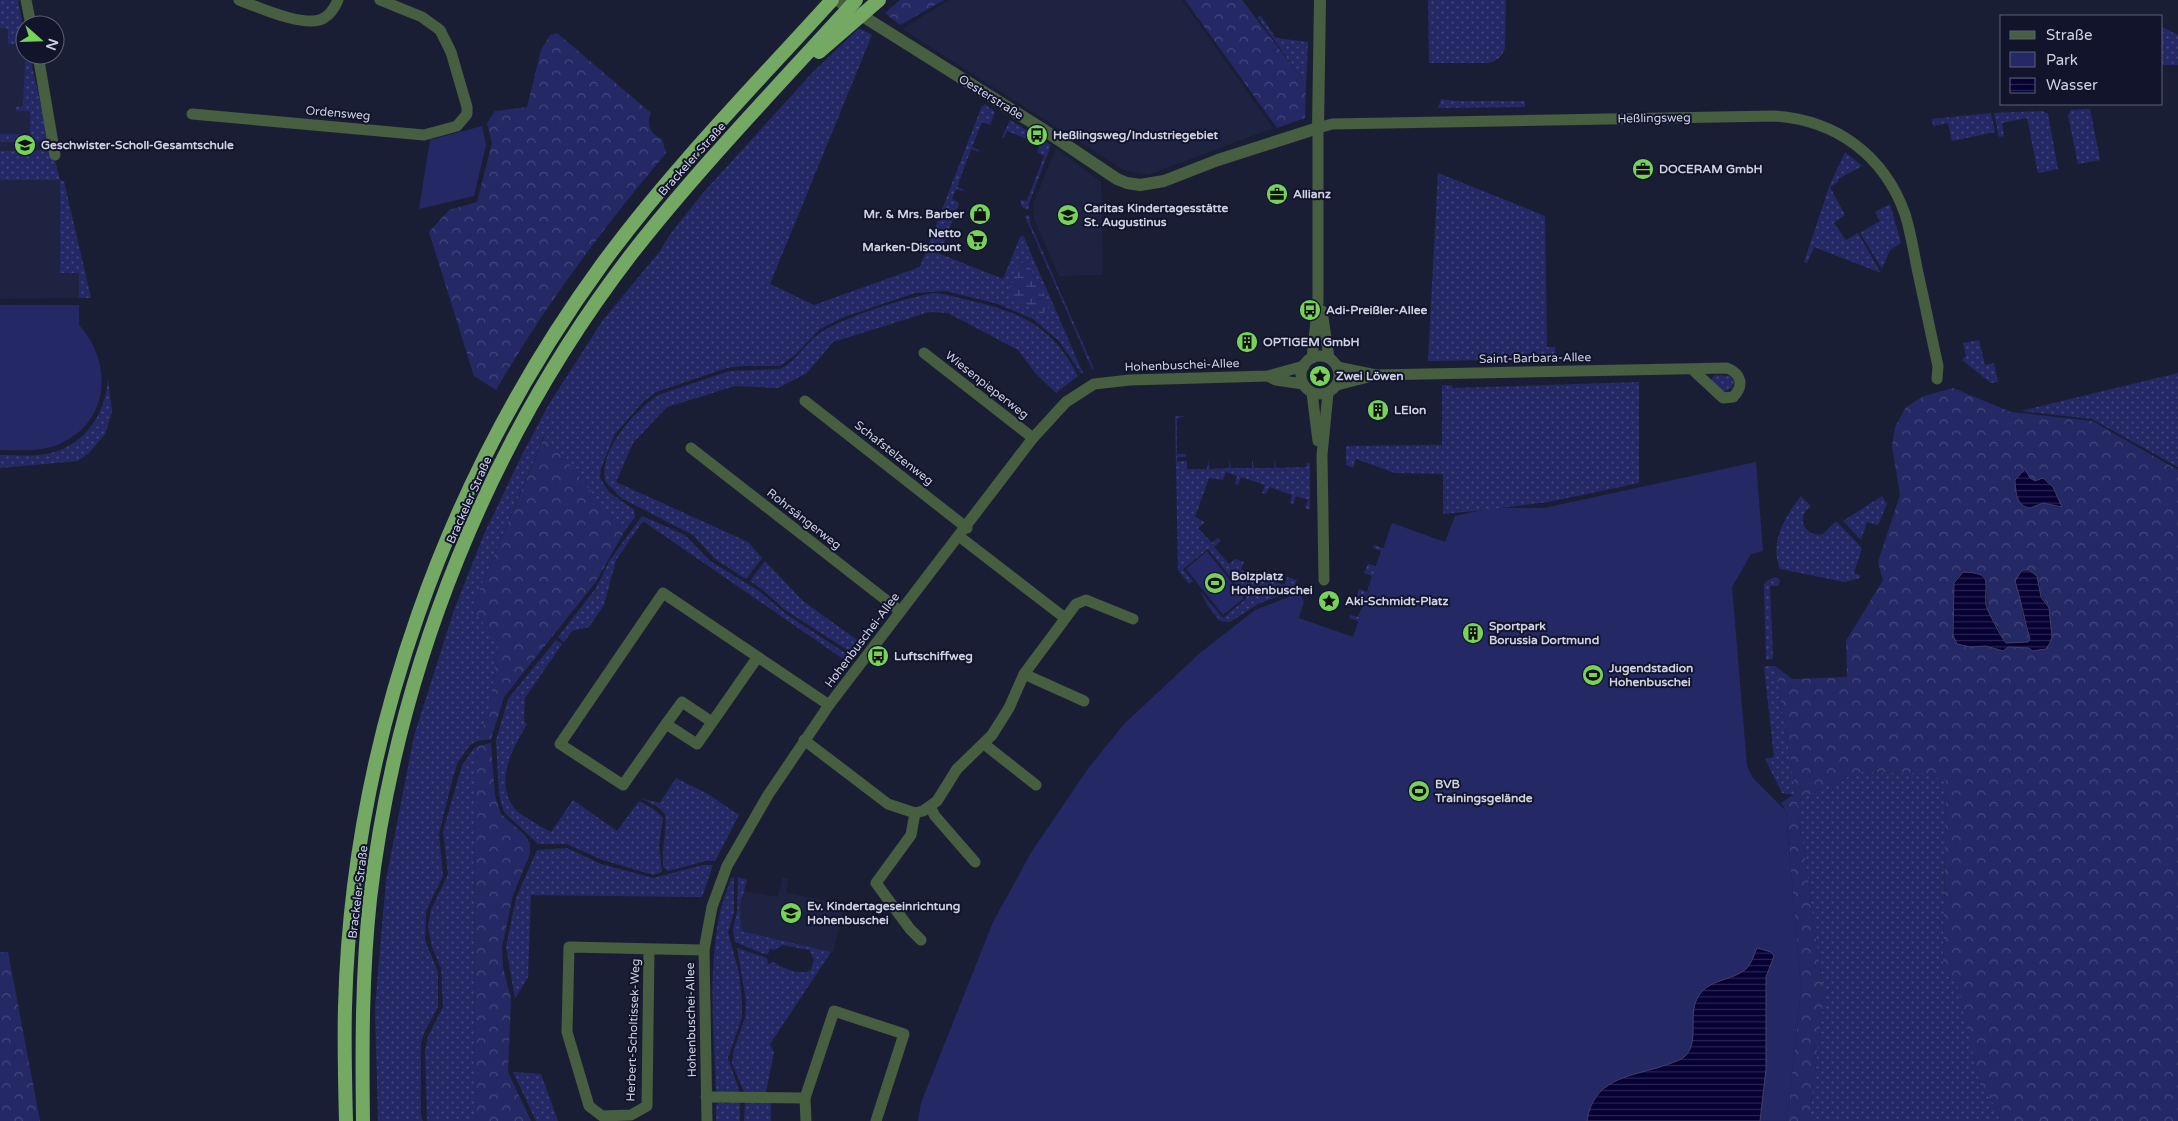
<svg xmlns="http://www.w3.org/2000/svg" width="2178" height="1121" font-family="'Varela Round',sans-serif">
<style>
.built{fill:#1e2341}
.grass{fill:url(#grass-dots)}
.forest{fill:url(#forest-crowns);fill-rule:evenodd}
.wetland{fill:url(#wetland-marsh)}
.green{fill:#242965}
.water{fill:url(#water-rules);stroke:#423f67}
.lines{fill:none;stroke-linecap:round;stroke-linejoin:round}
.minor{stroke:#475e40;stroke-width:11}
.tertiary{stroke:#475e40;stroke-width:12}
.trunk{stroke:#73a962;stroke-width:14}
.labels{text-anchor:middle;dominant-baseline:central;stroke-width:4;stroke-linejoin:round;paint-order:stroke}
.street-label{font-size:12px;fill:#cdd1e1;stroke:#11142b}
.poi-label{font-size:12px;font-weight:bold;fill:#cdd1e1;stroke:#11142b;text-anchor:start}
</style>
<defs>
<pattern id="grass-dots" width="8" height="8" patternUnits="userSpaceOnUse" patternTransform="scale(1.25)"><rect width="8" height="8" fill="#242965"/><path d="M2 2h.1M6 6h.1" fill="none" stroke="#43477b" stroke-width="1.8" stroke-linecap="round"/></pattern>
<pattern id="forest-crowns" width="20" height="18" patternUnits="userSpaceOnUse" patternTransform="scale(1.25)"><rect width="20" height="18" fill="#242965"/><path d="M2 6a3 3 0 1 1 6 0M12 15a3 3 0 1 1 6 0" fill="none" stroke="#43477b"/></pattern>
<pattern id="wetland-marsh" width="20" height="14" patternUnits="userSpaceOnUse" patternTransform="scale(1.25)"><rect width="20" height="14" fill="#242965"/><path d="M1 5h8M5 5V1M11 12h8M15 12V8" fill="none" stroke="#43477b"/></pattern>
<pattern id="water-rules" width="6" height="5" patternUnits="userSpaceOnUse" patternTransform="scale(1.25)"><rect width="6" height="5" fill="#060033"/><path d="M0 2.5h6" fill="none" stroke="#292450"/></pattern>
</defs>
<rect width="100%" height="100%" fill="#1a1e35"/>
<g class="built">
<polygon points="0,0 18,0 25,35 25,55 29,55 60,180 60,272 79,272 79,298 0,299"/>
<polygon points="949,0 1182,0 1273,128 1148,175 1124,170 902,29"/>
<polygon points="1056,148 1101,182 1103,275 1059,276 1034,219 1034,202"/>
<polygon points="782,878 788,879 786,893 844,904 833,953 740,931 740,906 744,891 778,897"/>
</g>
<g class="grass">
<polygon points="0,0 18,0 25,44 8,44 8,29 0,28"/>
<path d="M 1428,0 L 1506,0 L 1505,48 C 1502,57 1498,60 1488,63 L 1429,63 Z"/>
<polygon points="1260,15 1276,38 1308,42 1306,84 1258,18"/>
<polygon points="2162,27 2178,35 2178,65 2162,65"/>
<polygon points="859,28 872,35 770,284 814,305 920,267 981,108 985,104 995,112 990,125 982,122 972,147 979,150 979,152 971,149 957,187 964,190 963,191 956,189 952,199 959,203 940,254 1003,279 1020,237 1023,235 1083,373 1081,373 1059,341 1033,319 998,304 946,291 915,293 844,317 820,329 795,355 780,366 741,366 727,368 656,392 643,402 615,434 601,468 600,478 609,492 634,510 635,517 624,532 544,436 472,608 498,642 489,713 477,741 470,745 458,762 453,777 439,834 443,876 426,911 425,940 438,972 438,1007 425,1031 421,1043 421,1114 423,1121 378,1121 375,1007 386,880 414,736 454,610 484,534 523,453 549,404 603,320 660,251 671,233 702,194 813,72"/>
<polygon points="25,62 31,62 49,141 0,142 0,134 30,134 30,111 16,111 16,107 23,106"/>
<polygon points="1441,99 1455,101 1525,101 1525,107 1438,108"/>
<polygon points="2090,109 2100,160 2078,164 2068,115 2071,110"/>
<polygon points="2043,111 2048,114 2058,169 2038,173 2027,118 2002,123 2004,136 1999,137 1994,113"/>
<polygon points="1991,113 1995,132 1952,141 1948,123 1933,126 1932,119"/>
<polygon points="1010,120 1051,145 1030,201 1028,210 1022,207 1020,200 1027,201 1044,156 1037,152 1040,144 1007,131 1004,138 1002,137"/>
<polygon points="52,150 60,180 64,181 91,298 79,298 79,273 60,273 60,180 0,180 0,151"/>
<polygon points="1845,152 1862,166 1838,179 1839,181 1830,187 1845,215 1834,223 1846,240 1858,233 1881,273 1814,247 1807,263 1804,262 1829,187"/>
<polygon points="1438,173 1545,216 1547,347 1555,347 1556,359 1428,361"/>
<polygon points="1890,204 1901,243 1890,250 1882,269 1860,233 1880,221 1875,212"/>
<polygon points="1029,215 1030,223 1094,369 1092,369 1025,216"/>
<path d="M 934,293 C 947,294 959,298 972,301 C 1023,313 1053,327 1078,376 L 1056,393 L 1036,374 L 1018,350 L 948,313 L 929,312 L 833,342 L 807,373 L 778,388 L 735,386 L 667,407 L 633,443 L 616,482 L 748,542 L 762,558 L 746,579 L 715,559 L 693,535 L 621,498 L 605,481 C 599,449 634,412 658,395 L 730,371 L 780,369 C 797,361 805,343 820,333 C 841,318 908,297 934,293 Z"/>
<polygon points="1979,340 1985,365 1994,363 1998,382 1991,383 1962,360 1966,356 1963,343"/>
<circle cx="1320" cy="376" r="11"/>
<polygon points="2178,373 2178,467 2092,419 2021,411"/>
<polygon points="1714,375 1730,376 1734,381 1732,388 1724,392 1711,380"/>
<path d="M 108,378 L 112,412 L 105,434 L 89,453 L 78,461 L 0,468 L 0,455 C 16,455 34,457 51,453 C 86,444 106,413 108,378 Z"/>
<polygon points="1639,382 1639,483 1548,502 1501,508 1544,508 1455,516 1485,510 1443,514 1443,474 1395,473 1356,459 1353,468 1346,465 1346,446 1442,445 1442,385 1452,385 1453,388"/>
<polygon points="1175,416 1186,416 1177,418 1177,454 1186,454 1186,457 1177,457 1177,461 1187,461 1187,469 1207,469 1209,460 1209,469 1229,468 1229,460 1231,468 1252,468 1252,460 1254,468 1274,468 1274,459 1276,468 1306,467 1307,463 1310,463 1310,510 1305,508 1308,500 1296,496 1293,504 1290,503 1292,495 1269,487 1266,494 1262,493 1265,485 1241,477 1238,485 1235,484 1237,476 1226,472 1223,480 1209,478 1195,517 1205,522 1198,528 1212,543 1218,538 1221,541 1214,547 1229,564 1235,559 1244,562 1241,570 1264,578 1267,570 1271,572 1268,579 1284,585 1287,577 1297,580 1293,590 1258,604 1230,622 1220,621 1207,605 1201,592 1223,618 1247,598 1208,549 1183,569 1193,581 1189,584 1178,570"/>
<path d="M 1801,496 L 1811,506 C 1795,517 1804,538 1823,534 L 1836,521 L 1862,548 L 1854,573 L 1861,576 L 1860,578 L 1845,582 L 1780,569 C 1769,542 1785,517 1801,496 Z"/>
<polygon points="1882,496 1887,504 1878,525 1867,522 1861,540 1843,521"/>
<polygon points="642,516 685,535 710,561 759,591 786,614 850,656 846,661 643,521 616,560 604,605 589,627 572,631 564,642 558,637 596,588 610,560"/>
<path d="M 1374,545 L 1391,551 C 1372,573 1369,591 1360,618 L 1366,624 L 1349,618 L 1350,615 L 1358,617 L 1364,602 L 1356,599 L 1359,589 L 1367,592 L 1372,576 L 1364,573 L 1368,564 L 1376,566 L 1381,551 L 1373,548 Z"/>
<polygon points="765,561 803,601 860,642 852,653 785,610 763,590 750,581"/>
<polygon points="1775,577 1780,580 1778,586 1770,586 1773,659 1766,660 1764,585 1766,581"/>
<path d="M 556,640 L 562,644 L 525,698 L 524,721 L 527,724 C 513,748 494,780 514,808 C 520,815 542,827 551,832 L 573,800 L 617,831 L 639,801 L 655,810 L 663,818 L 659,846 L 662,872 L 653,875 L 600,859 L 567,844 L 538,844 L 504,812 L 499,795 L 496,740 L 508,699 Z"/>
<polygon points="1764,666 1775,666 1796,794 1793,795 1782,793 1765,759 1774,757"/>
<polygon points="475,747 474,1121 427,1121 425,1051 428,1036 443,1007 441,968 432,947 428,926 431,910 448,874 443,831 462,765"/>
<polygon points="1858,772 1922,773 1946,780 1943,971 1957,983 1980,1084 1999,1112 2000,1121 1809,1121 1824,997 1797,800"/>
<path d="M 676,778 L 708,794 L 739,815 L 715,861 L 706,861 L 668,871 L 664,868 C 660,853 669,821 664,813 C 659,806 648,802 640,798 L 660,803 Z"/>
<polygon points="567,848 601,864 653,878 703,865 713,865 702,897 531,895 528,977 515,999 506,947 516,898 537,850"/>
<path d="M 734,877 L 734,912 L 728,932 L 739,973 L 742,1000 L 742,1017 L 728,1058 L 740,1093 L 718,1093 L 716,1090 C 714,1033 708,975 719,918 C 721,905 727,891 731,878 Z"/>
<path d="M 738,877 L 747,880 L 740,906 L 741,931 L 831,952 L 770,1044 L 774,1052 L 766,1092 L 744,1092 L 732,1063 L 734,1049 L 745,1018 L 746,1000 L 737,948 L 767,958 L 768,964 L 774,962 C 783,969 801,976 811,970 L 814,960 L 809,950 L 782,945 L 775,950 L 770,949 L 768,954 L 764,954 L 735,942 L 733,929 L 737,912 Z"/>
<polygon points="513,1072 541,1074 558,1121 536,1121"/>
<polygon points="771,1101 771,1121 744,1121 745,1102"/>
<polygon points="740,1102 740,1121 716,1121 716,1105 718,1103"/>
</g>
<g class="forest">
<polygon points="900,0 944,0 900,25 885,13"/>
<polygon points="1185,0 1242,0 1306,84 1305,118 1277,128"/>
<path d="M 557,33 L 651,113 C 646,124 650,134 662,139 L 666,153 C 603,228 545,305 496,390 L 474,376 L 429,232 L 449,210 L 477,202 L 492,143 L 487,123 L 495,111 L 527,107 L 541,50 L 550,35 Z"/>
<path d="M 1953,388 L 2011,412 L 2092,421 L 2178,470 L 2178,1121 L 2000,1121 L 1999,1112 L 1980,1084 L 1957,984 L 1943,972 L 1946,780 L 1922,773 L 1858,772 L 1797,800 L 1824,997 L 1809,1121 L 1787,1121 L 1801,989 L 1786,811 L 1781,803 L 1796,793 L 1775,666 L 1792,679 L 1847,677 L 1846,641 L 1883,580 L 1878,562 L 1900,495 L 1892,446 L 1895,427 L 1906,407 L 1924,396 ZM 2025,470 L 2030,478 L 2035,481 L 2044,478 L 2053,487 L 2062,506 L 2059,508 L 2043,503 L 2030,508 L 2018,500 L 2015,482 ZM 1983,575 L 1986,580 L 1988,612 L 1998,627 L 2003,640 L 2009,644 L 2028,643 L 2030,640 L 2022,614 L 2021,592 L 2040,583 C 2038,598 2047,598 2049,609 C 2050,615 2049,619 2051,625 L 2030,648 L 2008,647 L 2003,651 L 1986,646 L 1970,647 L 1953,625 L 1954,583 L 1958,576 Z"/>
<polygon points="545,435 624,532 595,583 504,697 491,739 477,741 489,713 498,642 472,608"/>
<polygon points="491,743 495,796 501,814 525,835 530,844 530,854 513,895 502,947 503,967 511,999 508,1072 531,1121 474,1121 475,747"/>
<polygon points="0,952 8,952 40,1121 0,1121"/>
</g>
<polygon class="wetland" points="1023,262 1027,262 1047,300 1048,309 1042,314 1007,295 1018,266"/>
<g class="green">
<polygon points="482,126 486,145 474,196 419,209 430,140"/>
<path d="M 0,305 L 79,305 L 79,325 C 114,363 110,424 57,445 C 39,452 19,450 0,450 Z"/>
<polygon points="1756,462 1763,551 1751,554 1732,587 1747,766 1753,778 1786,811 1801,989 1787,1121 918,1121 921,1103 993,922 1032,851 1090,766 1125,723 1200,653 1255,610 1299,593 1304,602 1299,618 1353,637 1392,523 1445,542 1455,516 1495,508 1544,508"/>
<polygon points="1207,551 1244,598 1223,615 1186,569"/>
</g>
<g class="water">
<path d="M 2025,469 L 2030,478 L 2035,481 L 2043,478 L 2053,487 L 2062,507 L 2043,503 L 2030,508 C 2016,506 2016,492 2015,480 Z"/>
<path d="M 2022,570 L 2029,570 L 2037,576 L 2041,597 L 2049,608 L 2052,637 L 2050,643 L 2046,649 L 2032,651 L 2029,648 L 2008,647 L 2003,651 L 1986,646 L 1970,647 L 1957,644 L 1953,635 L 1954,583 L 1963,572 C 1994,573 1984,582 1986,605 C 1987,610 2002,639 2006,643 L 2028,642 L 2030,639 C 2024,619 2021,600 2015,581 Z"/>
<path d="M 1757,948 L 1771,952 L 1774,956 L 1766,977 L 1766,1069 L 1760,1121 L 1587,1121 C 1593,1080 1626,1077 1660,1067 C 1667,1064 1678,1062 1684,1057 C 1700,1044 1688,1015 1697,999 C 1707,978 1732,982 1747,968 C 1752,963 1754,954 1757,948 Z"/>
</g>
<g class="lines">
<g class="minor">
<polyline points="26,0 31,25"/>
<path d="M 239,0 C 258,7 306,29 324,18 C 331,14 335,7 338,0"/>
<polyline points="38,55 55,155"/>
<polyline points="192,114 424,135 457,126 467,114 467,107 451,52 440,30 422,17 380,0"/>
<polyline points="1322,311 1329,358"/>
<polyline points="924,353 1033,438"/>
<circle cx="1320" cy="375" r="19"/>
<path d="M 1312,358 L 1318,302 L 1318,128 L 1332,124 L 1774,116 C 1836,120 1884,155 1905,214 C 1911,233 1914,254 1918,273 C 1925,304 1931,335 1938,366 L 1937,379"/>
<path d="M 1337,367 L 1376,375 L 1727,368 C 1742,374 1744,386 1733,397 L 1723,398 L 1694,371"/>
<polyline points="1268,376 1276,380 1303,384"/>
<polyline points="1337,385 1376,375"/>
<polyline points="1312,393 1318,441"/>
<polyline points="805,401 967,528"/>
<polyline points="691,448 900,611"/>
<polyline points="960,537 1065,618"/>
<polyline points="1324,580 1322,455 1328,393"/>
<polyline points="757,658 697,744 666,724 623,785 560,744 663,593 829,705"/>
<polyline points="1024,674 1084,701"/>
<polyline points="666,724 682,702 712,722"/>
<polyline points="804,740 888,804 915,813 923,811 937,801 957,769 992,735 1009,708 1024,674 1076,604 1086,600 1133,619"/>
<polyline points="984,744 1036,785"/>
<polyline points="930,807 935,816 975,862"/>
<polyline points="915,813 911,835 876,883 910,929 921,940"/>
<polyline points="649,950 647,1106 631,1115 602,1116 589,1106 567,1032 569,947 704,950"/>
<polyline points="706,1097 805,1098"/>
<polyline points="707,1121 704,950 712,907 727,866 768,795 829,705 1033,438 1066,402 1094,384 1130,380 1268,376 1304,366"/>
<polyline points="806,1121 805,1098 834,1011 904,1034 876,1121"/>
</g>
<polyline class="tertiary" points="837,0 1041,128 1117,179 1127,183 1140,185 1164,181 1218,160 1318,128 1320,0"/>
<g class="trunk">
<polyline points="819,52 879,0"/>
<path d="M 346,1121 C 345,1083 344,1045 345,1007 C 352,740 446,478 603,263 C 672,169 754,86 832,0"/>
<path d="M 363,1121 C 362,1047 362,973 370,899 C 397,667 490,437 633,252 C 702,164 781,83 856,0"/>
</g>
</g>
<defs>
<g id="bus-disc" transform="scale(1.125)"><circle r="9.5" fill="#77d259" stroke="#11142b"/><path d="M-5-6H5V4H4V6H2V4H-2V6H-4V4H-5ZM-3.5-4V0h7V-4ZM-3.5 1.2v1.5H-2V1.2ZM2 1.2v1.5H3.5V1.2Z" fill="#111"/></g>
<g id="school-disc" transform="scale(1.125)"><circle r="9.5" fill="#77d259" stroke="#11142b"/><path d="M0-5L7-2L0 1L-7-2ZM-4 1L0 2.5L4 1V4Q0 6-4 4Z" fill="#111"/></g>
<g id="office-disc" transform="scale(1.125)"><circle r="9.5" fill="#77d259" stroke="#11142b"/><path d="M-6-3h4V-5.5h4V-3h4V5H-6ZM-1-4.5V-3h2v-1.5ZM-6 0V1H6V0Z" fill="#111"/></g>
<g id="shop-disc" transform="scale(1.125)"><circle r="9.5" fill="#77d259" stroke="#11142b"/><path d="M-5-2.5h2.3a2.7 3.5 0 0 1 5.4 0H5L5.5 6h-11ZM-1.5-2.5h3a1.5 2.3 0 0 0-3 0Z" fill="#111"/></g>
<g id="supermarket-disc" transform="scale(1.125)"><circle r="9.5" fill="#77d259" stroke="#11142b"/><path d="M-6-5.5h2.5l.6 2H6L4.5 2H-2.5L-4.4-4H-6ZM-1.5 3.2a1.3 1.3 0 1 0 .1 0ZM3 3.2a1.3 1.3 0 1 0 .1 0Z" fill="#111"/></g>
<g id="building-disc" transform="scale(1.125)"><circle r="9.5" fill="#77d259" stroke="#11142b"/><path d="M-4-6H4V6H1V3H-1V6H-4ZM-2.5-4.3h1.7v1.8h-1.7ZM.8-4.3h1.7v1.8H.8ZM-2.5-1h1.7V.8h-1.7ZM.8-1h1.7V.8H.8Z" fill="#111"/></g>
<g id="sight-disc" transform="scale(1.125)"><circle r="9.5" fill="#77d259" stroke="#11142b"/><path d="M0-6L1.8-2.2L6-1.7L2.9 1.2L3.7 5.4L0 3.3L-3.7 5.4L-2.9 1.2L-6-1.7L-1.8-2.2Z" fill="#111"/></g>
<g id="stadium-disc" transform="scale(1.125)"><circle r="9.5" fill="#77d259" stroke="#11142b"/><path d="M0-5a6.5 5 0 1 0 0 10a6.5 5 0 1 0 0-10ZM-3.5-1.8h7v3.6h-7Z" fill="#111"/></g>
</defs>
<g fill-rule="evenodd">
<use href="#bus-disc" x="1037" y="135"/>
<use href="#school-disc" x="25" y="145"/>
<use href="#office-disc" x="1643" y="169"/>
<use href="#office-disc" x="1277" y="194"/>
<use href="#shop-disc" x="980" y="214"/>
<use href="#school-disc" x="1068" y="215"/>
<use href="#supermarket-disc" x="977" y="240"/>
<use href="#bus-disc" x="1310" y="310"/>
<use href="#building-disc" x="1247" y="342"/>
<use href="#sight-disc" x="1320" y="376"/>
<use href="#building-disc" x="1378" y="410"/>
<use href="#stadium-disc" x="1215" y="583"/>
<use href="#sight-disc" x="1329" y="601"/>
<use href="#building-disc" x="1473" y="633"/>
<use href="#bus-disc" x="878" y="656"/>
<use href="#stadium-disc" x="1593" y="675"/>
<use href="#stadium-disc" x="1419" y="791"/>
<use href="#school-disc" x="791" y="913"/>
</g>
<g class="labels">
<g class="street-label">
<text transform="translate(991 97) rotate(32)">Oesterstraße</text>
<text transform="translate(338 113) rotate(5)">Ordensweg</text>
<text transform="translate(1654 118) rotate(-1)">Heßlingsweg</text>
<text transform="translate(692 159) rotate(-48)">Brackeler Straße</text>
<text transform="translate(1535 358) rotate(-1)">Saint-Barbara-Allee</text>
<text transform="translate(1182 365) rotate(-2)">Hohenbuschei-Allee</text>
<text transform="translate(987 385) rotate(38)">Wiesenpieperweg</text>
<text transform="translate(894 453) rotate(38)">Schafstelzenweg</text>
<text transform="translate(469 500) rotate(-66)">Brackeler Straße</text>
<text transform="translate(804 519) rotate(38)">Rohrsängerweg</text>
<text transform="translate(862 640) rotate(-53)">Hohenbuschei-Allee</text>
<text transform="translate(358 892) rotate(-83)">Brackeler Straße</text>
<text transform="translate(691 1020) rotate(-91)">Hohenbuschei-Allee</text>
<text transform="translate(633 1030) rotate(-88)">Herbert-Scholtissek-Weg</text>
</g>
<g class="poi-label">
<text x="1053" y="135">Heßlingsweg/Industriegebiet</text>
<text x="41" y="145">Geschwister-Scholl-Gesamtschule</text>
<text x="1659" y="169">DOCERAM GmbH</text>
<text x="1293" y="194">Allianz</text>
<text x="1084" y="208">Caritas Kindertagesstätte<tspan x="1084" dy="14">St. Augustinus</tspan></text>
<text x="964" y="214" text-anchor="end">Mr. &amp; Mrs. Barber</text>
<text x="961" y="233" text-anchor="end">Netto<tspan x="961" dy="14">Marken-Discount</tspan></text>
<text x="1326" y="310">Adi-Preißler-Allee</text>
<text x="1263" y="342">OPTIGEM GmbH</text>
<text x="1336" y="376">Zwei Löwen</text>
<text x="1394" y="410">LEIon</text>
<text x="1231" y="576">Bolzplatz<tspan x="1231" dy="14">Hohenbuschei</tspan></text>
<text x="1345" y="601">Aki-Schmidt-Platz</text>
<text x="1489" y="626">Sportpark<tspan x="1489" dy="14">Borussia Dortmund</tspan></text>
<text x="894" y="656">Luftschiffweg</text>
<text x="1609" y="668">Jugendstadion<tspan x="1609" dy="14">Hohenbuschei</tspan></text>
<text x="1435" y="784">BVB<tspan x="1435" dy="14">Trainingsgelände</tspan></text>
<text x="807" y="906">Ev. Kindertageseinrichtung<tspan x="807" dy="14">Hohenbuschei</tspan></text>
</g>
</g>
<rect x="2000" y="15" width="162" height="90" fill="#11142b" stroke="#5c6074"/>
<rect x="2010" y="31" width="25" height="8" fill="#475e40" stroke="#5c6074"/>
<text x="2046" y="40" font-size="15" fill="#cdd1e1">Straße</text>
<rect x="2010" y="52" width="25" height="15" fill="#242965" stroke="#5c6074"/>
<text x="2046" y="65" font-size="15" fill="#cdd1e1">Park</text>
<rect x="2010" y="78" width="25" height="15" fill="url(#water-rules)" stroke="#5c6074"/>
<text x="2046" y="90" font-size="15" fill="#cdd1e1">Wasser</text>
<g transform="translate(40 40) rotate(110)"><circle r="24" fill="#11142b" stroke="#5c6074"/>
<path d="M0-4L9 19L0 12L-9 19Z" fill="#77d259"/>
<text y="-8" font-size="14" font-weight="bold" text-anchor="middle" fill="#cdd1e1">N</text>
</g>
</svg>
